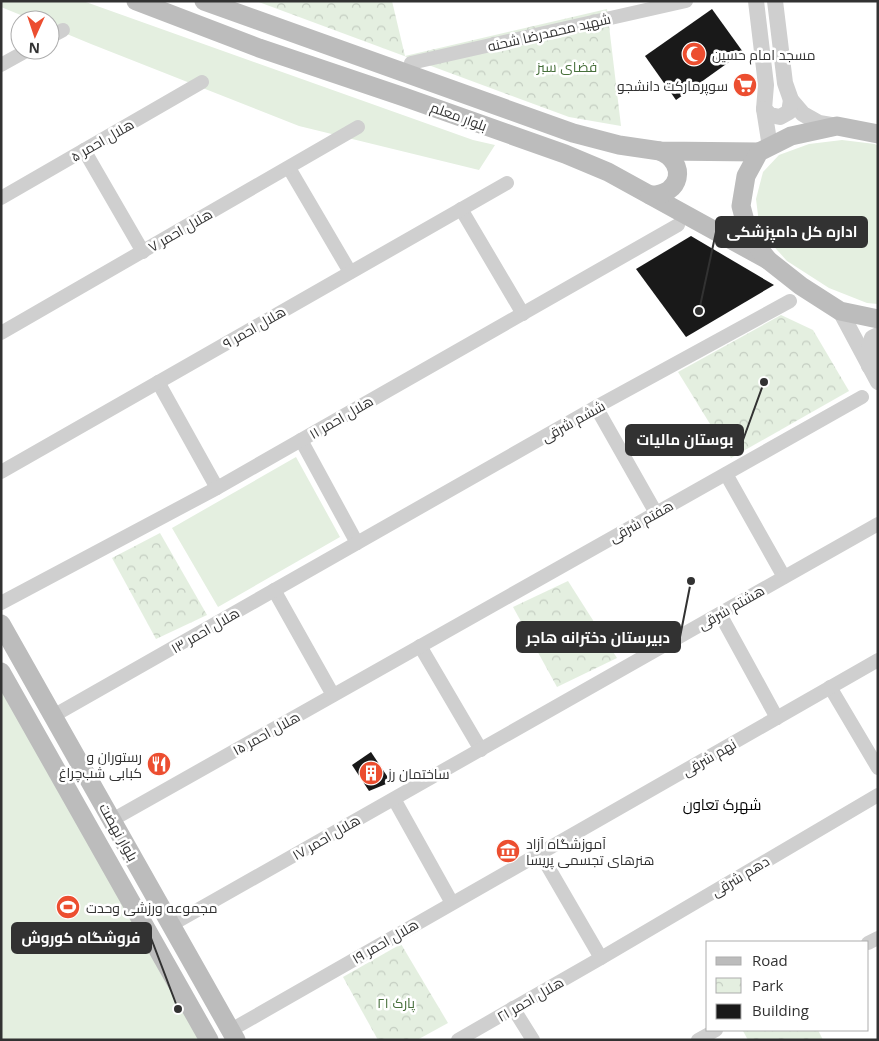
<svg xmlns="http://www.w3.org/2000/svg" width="879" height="1041" font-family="'Open Sans',Cairo,sans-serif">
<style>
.grass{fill:#e4efe0}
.park{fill:url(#park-crowns)}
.building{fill:#191919}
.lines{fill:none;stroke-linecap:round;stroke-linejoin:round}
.minor{stroke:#cfcfcf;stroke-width:14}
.tertiary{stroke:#cfcfcf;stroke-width:16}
.secondary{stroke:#bcbcbc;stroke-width:19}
.labels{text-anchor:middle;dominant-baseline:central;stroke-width:5;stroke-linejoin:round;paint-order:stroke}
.street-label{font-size:14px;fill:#323232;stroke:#fff}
.poi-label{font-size:14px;fill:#323232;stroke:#fff;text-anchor:start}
.park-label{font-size:14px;fill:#48703c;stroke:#fff}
.neighbourhood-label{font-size:15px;fill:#000;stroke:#fff}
.leader{fill:none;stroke:#323232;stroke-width:2}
.callout-dot{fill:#323232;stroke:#fff;stroke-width:2}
.callout{fill:#323232;stroke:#323232;stroke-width:2}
.callout-label{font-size:15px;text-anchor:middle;font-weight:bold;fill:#fff}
</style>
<defs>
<pattern id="park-crowns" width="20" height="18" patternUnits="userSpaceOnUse" patternTransform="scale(1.25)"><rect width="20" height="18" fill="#e4efe0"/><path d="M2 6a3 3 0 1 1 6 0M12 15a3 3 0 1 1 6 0" fill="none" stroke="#c4cdc1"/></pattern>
</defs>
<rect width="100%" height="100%" fill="#fff"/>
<g class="grass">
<polygon points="1,1 83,1 473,140 495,145 479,170 299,126 91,44 50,27 50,20 33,20 1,7"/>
<polygon points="842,140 875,144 878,146 878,304 867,303 829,288 787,261 760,231 756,199 763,172 779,155 809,144"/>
<polygon points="296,457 340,537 218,607 172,528"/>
<polygon points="1,672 209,1040 1,1040"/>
</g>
<g class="park">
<polygon points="256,1 392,1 405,56 607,9 621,126 569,117"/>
<polygon points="781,315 813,330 849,391 731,458 678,372"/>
<polygon points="160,533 207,615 156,639 112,558"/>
<polygon points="568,581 617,658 557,687 513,607"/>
<polygon points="401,944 448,1023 417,1040 378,1040 343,977"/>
<polygon points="745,1030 818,1030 823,1040 748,1040 743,1031"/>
</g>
<g class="building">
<polygon points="712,9 743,52 676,100 645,56"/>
<polygon points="691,236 774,285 686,337 636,269"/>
<polygon points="371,752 391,782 369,791 352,765"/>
</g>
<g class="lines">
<g class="minor">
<polyline points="50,37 63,30"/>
<polyline points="411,63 686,1"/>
<polyline points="1,65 28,50"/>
<polyline points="84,150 143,252"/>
<polyline points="289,168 350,272"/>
<polyline points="1,198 202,82"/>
<polyline points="461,209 523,314"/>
<polyline points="1,333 358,127"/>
<polyline points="158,382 217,488"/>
<polyline points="596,407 656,513"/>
<polyline points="301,440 357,543"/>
<polyline points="1,472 507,183"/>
<polyline points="726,474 784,577"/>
<polyline points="274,590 333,695"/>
<polyline points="1,603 217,488 678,225"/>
<polyline points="720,614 777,718"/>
<polyline points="420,646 481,750"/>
<polyline points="830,687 878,768"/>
<polyline points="53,716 596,407 790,301"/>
<polyline points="394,799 452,903"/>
<polyline points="112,820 862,397"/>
<polyline points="540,853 601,958"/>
<polyline points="171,925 878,524"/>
<polyline points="868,943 878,938"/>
<polyline points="513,1008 533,1040"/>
<polyline points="231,1030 878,660"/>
<polyline points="458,1040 601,958 878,795"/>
<polyline points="698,1040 716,1030"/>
</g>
<g class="tertiary">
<polyline points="756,1 766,85 764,109 770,147"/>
<polyline points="775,1 785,83 791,100 803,114 819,123 837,126"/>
<polyline points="764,109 770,115 780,117 789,112 791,100"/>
<polyline points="840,311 878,382"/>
<polyline points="869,366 869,347 872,338 878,335"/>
</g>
<g class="secondary">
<polyline points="136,1 259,48 404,97 565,154 608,172 768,260"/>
<polyline points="204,1 573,133 619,145 660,151 759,152"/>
<polyline points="878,134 837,126 791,136 759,152 746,176 741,206 749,236 768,260 801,286 840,311 878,319"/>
<path d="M 650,195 C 681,196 688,163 660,151"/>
<polyline points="1,624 236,1040"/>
<polyline points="1,672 209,1040"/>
</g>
</g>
<defs>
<g id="mosque-disc" transform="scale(1.25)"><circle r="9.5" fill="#ec4e30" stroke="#fff"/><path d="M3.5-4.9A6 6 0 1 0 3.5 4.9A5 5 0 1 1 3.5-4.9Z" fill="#fff"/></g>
<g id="supermarket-disc" transform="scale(1.25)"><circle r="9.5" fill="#ec4e30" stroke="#fff"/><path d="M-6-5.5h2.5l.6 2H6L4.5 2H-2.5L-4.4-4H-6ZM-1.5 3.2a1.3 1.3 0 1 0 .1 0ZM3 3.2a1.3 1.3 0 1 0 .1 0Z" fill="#fff"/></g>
<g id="restaurant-disc" transform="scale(1.25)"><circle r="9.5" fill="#ec4e30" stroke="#fff"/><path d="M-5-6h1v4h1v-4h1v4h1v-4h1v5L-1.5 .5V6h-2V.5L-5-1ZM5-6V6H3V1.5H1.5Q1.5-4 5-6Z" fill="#fff"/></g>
<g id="building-disc" transform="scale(1.25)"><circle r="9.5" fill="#ec4e30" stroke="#fff"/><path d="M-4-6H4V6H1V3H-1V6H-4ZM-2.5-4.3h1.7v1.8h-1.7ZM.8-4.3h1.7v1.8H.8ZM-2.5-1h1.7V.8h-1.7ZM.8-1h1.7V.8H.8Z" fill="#fff"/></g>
<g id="museum-disc" transform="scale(1.25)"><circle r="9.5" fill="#ec4e30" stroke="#fff"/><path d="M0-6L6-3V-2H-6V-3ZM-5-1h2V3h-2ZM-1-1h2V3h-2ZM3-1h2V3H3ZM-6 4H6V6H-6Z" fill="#fff"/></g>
<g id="stadium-disc" transform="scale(1.25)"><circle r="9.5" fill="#ec4e30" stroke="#fff"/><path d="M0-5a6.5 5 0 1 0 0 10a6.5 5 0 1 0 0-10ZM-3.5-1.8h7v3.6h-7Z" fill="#fff"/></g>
</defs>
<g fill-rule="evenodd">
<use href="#mosque-disc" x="694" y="54"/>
<use href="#supermarket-disc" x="745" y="85"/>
<use href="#restaurant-disc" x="159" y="764"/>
<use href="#building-disc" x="371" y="773"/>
<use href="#museum-disc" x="508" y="851"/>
<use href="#stadium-disc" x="68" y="907"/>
</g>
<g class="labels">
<g class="street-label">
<text transform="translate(549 32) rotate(-13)">شهید محمدرضا شحنه</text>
<text transform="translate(459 116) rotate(20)">بلوار معلم</text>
<text transform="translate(102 140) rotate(-30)">هلال احمر ۵</text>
<text transform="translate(180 230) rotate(-30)">هلال احمر ۷</text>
<text transform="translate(254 327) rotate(-30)">هلال احمر ۹</text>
<text transform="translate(341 417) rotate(-30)">هلال احمر ۱۱</text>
<text transform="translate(573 421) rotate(-29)">ششم شرقی</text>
<text transform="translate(641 521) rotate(-29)">هفتم شرقی</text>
<text transform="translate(731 607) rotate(-30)">هشتم شرقی</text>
<text transform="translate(205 630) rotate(-30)">هلال احمر ۱۳</text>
<text transform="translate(266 733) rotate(-29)">هلال احمر ۱۵</text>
<text transform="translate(709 757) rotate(-30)">نهم شرقی</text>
<text transform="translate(119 832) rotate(61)">بلوار نهضت</text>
<text transform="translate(326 837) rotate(-30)">هلال احمر ۱۷</text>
<text transform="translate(740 876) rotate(-31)">دهم شرقی</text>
<text transform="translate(385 941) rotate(-30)">هلال احمر ۱۹</text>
<text transform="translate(530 999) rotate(-30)">هلال احمر ۲۱</text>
</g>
<g class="poi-label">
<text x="712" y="54">مسجد امام حسین</text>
<text x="728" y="85" text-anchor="end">سوپرمارکت دانشجو</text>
<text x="142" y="756" text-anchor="end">رستوران و<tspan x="142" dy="16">کبابی شب‌چراغ</tspan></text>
<text x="388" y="773">ساختمان رز</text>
<text x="526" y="843">آموزشگاه آزاد<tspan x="526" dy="16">هنرهای تجسمی پریسا</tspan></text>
<text x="86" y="907">مجموعه ورزشی وحدت</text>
</g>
<g class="park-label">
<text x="567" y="66">فضای سبز</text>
<text x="396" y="1002">پارک ۲۱</text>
</g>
<g class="neighbourhood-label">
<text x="722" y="804">شهرک تعاون</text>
</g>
</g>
<path class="leader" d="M699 311L716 232M764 382L743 440M691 581L680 637M178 1009L151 938"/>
<g class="callout-dot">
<circle cx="699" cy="311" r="5"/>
<circle cx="764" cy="382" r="5"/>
<circle cx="691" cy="581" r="5"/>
<circle cx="178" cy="1009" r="5"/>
</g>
<g class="callout">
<rect x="716" y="217" width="151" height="30" rx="5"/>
<rect x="626" y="425" width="117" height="30" rx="5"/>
<rect x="517" y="622" width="163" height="30" rx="5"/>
<rect x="12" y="923" width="139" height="30" rx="5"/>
</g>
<g class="callout-label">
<text x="792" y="237">اداره کل دامپزشکی</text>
<text x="685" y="445">بوستان مالیات</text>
<text x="598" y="643">دبیرستان دخترانه هاجر</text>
<text x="81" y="943">فروشگاه کوروش</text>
</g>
<rect width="879" height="1041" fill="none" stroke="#323232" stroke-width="5"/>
<rect x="706" y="941" width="162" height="90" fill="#ffffff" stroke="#adadad"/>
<rect x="716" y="957" width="25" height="8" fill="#bcbcbc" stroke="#adadad"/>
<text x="752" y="966" font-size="15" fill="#323232">Road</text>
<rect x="716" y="978" width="25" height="15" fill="url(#park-crowns)" stroke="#adadad"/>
<text x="752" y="991" font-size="15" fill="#323232">Park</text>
<rect x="716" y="1004" width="25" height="15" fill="#191919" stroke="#adadad"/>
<text x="752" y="1016" font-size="15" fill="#323232">Building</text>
<g transform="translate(35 35) rotate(183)"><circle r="24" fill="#ffffff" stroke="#adadad"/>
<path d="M0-4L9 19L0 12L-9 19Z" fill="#ec4e30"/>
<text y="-8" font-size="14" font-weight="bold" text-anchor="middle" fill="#323232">N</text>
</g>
</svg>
